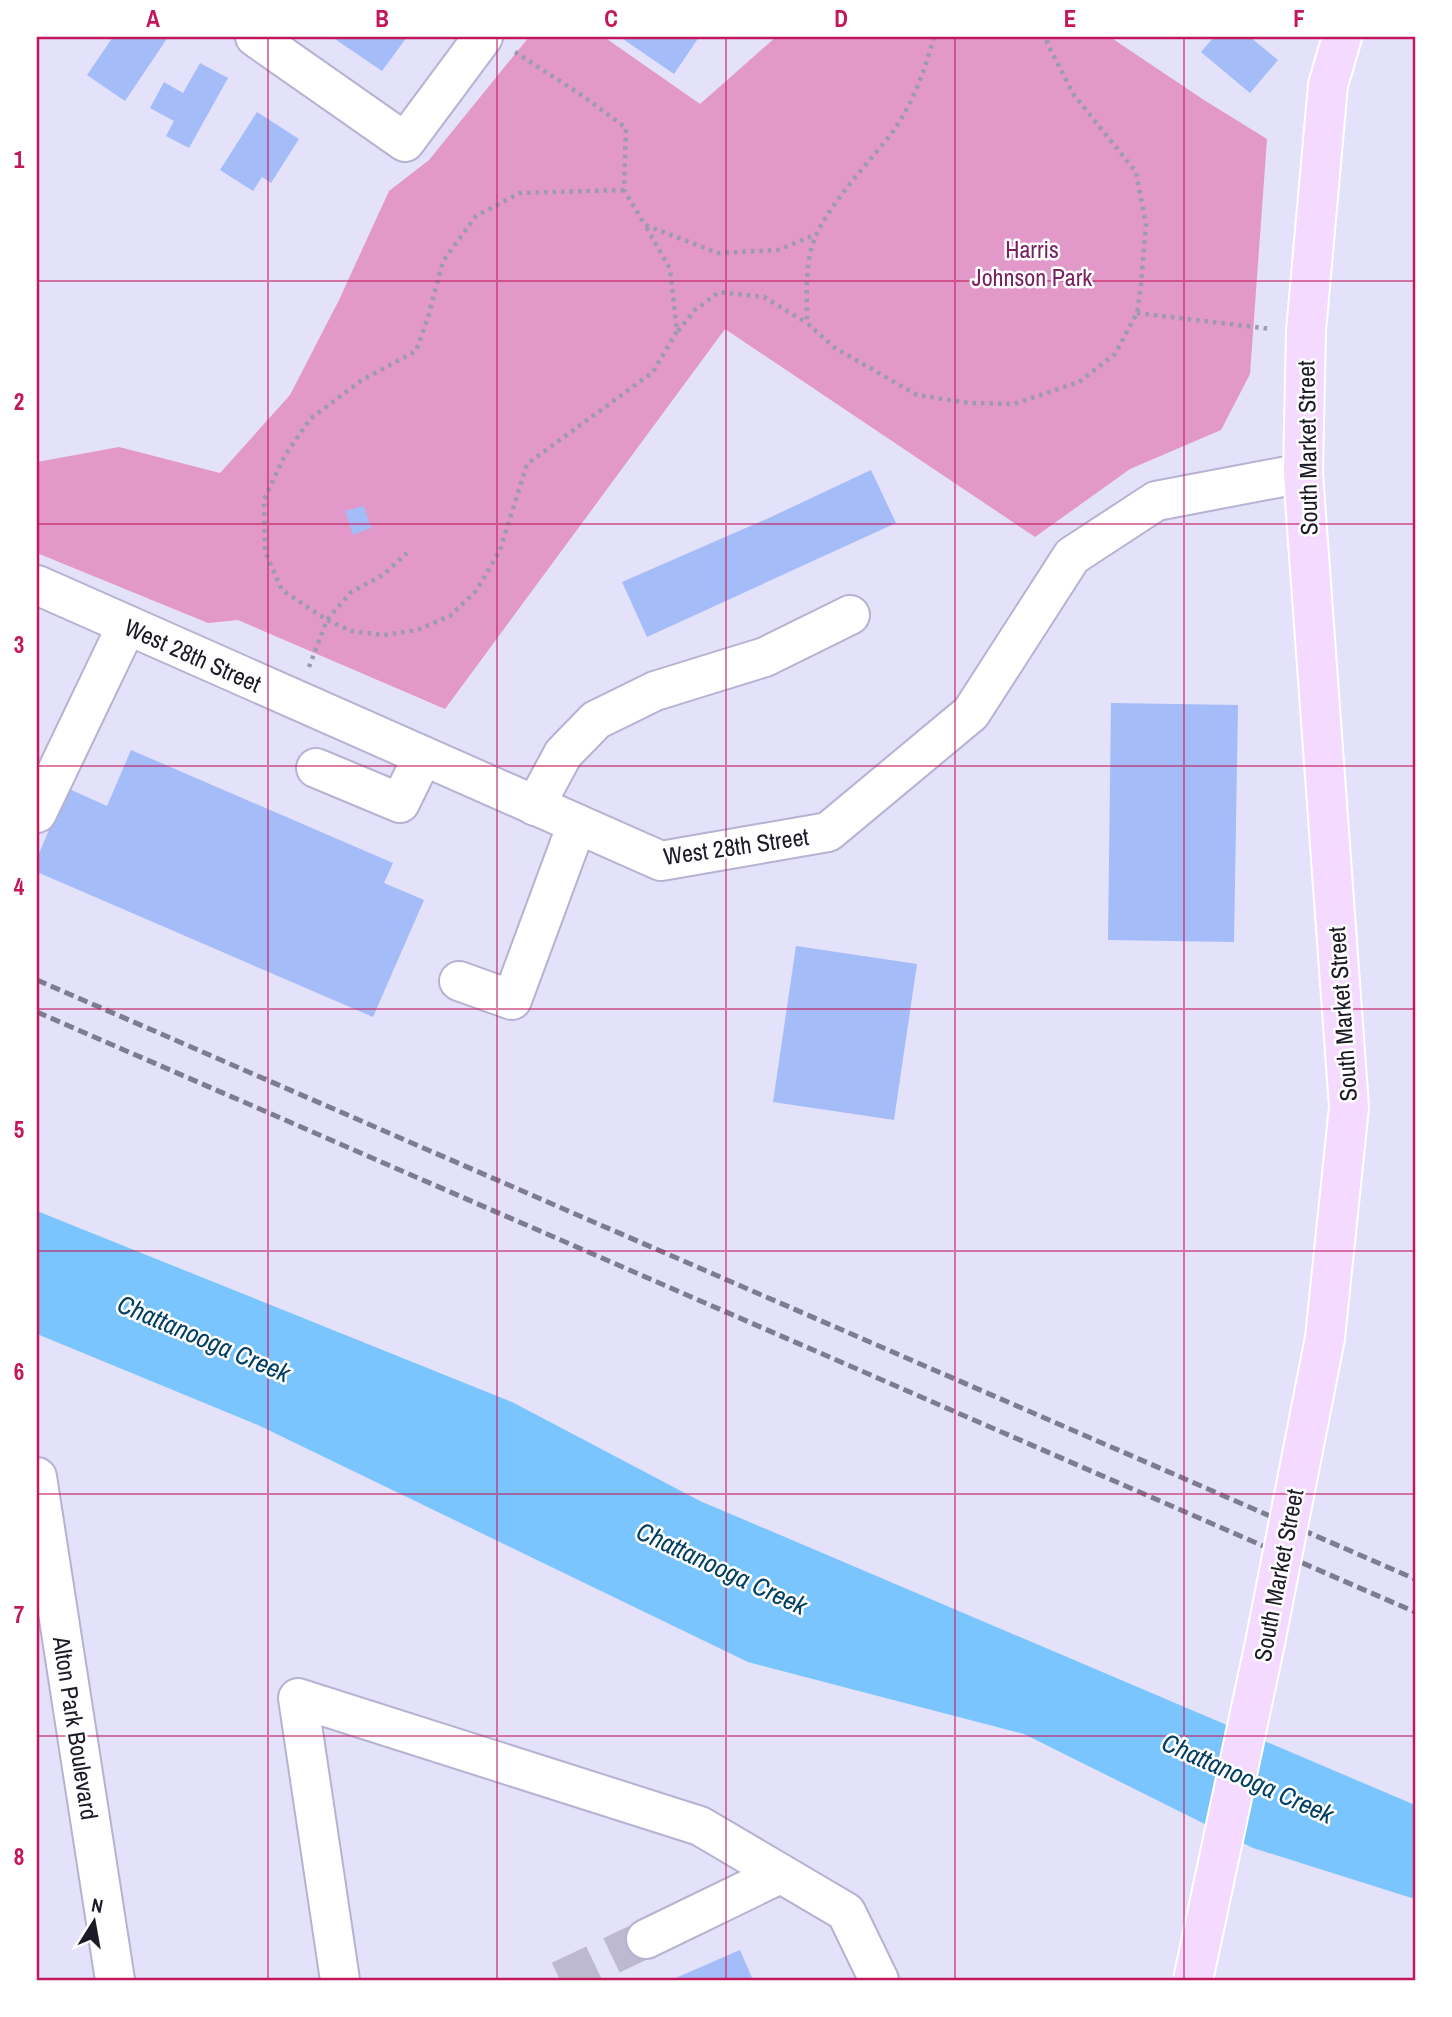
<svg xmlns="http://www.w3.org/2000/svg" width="1452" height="2017" font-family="'Archivo Narrow',sans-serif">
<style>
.green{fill:#e398ca}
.water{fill:#7ac5fd}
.building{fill:#a4bcf7}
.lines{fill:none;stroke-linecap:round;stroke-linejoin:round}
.minor-tunnel{stroke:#bcb9d0;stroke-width:38;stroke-dasharray:38 19;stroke-linecap:butt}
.minor-casing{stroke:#b6b2d1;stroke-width:42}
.major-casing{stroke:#fff;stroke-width:42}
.path{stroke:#9c9aaf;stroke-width:4.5;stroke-dasharray:3.5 5;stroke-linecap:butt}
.minor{stroke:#fff;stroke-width:38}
.major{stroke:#f4dafe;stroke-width:38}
.rail{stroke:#7e7c8f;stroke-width:5;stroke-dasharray:10 5;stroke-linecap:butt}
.major-bridge-casing{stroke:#fff;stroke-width:42;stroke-linecap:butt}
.major-bridge{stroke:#f4dafe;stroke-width:38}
.grid{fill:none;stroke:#c2185b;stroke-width:2;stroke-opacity:0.55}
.labels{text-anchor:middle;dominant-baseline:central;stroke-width:5;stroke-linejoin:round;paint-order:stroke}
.park-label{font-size:24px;fill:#782261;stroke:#fff}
.street-label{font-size:24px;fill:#1c1a26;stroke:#fff}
.water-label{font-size:26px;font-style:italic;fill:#003f63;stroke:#fff}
.neatline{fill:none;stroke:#c2185b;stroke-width:2.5}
.grid-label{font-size:23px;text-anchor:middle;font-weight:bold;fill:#c2185b}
</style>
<rect width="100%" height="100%" fill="#e4e1fb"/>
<polygon class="green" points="529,37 604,37 700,104 776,37 1110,37 1204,100 1267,139 1250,374 1221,430 1130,469 1035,537 725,329 445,709 238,620 208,623 37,553 37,462 119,447 220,473 290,395 339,300 389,191 429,160"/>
<polygon class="water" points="37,1211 512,1402 700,1501 1415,1805 1415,1899 1253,1848 1024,1734 748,1662 258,1425 37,1334"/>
<g class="building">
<polygon points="113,37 168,37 125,101 87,75"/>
<polygon points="332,37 407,37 382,71"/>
<polygon points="620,37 699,37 674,74"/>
<polygon points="1214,37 1250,37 1278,60 1250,93 1201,52"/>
<polygon points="200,63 228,78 189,148 166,136 174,121 150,108 164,82 183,93"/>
<polygon points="257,112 299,139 271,183 262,177 253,191 220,170"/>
<polygon points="871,470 896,523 647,637 622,582 771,517"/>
<polygon points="364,506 371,528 353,535 345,511"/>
<polygon points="1111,703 1238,705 1234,942 1108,940"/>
<polygon points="131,750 393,863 384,883 424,900 373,1017 37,872 37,858 67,788 107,806"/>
<polygon points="796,946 917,964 894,1120 773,1102"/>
<polygon points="740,1950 753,1980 671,1980"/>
</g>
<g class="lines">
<polyline class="minor-tunnel" points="560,1980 646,1939"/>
<g class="minor-casing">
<g id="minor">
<polyline points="255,37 405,142 483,37"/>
<polyline points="37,585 661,861 828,832 971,713 1072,556 1156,501 1303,473"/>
<polyline points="316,768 400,803 423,756"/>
<polyline points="535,806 563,754 596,720 655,691 765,657 850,615"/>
<polyline points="37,813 127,625"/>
<polyline points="459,981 512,1000 577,824"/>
<polyline points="37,1477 115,1980"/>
<polyline points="646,1939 780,1874"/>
<polyline points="340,1980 298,1698 700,1826 846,1912 879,1980"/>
</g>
</g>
<g class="major-casing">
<polyline id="major" points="1325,1338 1349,1107 1303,473 1306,331 1328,85 1342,37"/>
</g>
<g class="path">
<path d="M 934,37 C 925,70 912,106 891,134 C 866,166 836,196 817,233 C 804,260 807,293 807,323 L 835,348 L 917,395 L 969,403 L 1014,404 L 1079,382 L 1115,354 L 1137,313 L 1141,284 L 1146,225 L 1136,172 L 1074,95 L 1047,43 L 1048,37"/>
<polyline points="515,52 583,96 626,128 624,190 645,225 718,253 778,250 817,234"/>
<polyline points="624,190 520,193 476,216 443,261 428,317 416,351 362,380 310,419 284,457 264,500 265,552 282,590 327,620 351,631 384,635 417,630 450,616 476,591 500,550 527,464 653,372 677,331 670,269 645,225"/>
<polyline points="1137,313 1271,329"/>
<polyline points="678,331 695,310 719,292 764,297 807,323"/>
<polyline points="309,667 327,620 351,592 383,575 407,553"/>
</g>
<use href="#minor" class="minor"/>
<use href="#major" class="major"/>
<g class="rail">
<polyline points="37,980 1415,1579"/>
<polyline points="37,1012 1415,1612"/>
</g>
<g class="major-bridge-casing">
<polyline id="major-bridge" points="1193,1980 1265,1643 1325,1338"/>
</g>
<use href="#major-bridge" class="major-bridge"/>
</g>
<path class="grid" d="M 268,37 L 268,1980M 497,37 L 497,1980M 726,37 L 726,1980M 955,37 L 955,1980M 1184,37 L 1184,1980M 37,281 L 1415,281M 37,524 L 1415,524M 37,766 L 1415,766M 37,1009 L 1415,1009M 37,1251 L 1415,1251M 37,1494 L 1415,1494M 37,1736 L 1415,1736"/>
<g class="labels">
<g class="park-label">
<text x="1032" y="249">Harris<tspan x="1032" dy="28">Johnson Park</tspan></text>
</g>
<g class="street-label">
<text transform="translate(1307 448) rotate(-91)">South Market Street</text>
<text transform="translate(193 655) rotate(24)">West 28th Street</text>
<text transform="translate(736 846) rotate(-8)">West 28th Street</text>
<text transform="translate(1342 1014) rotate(-94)">South Market Street</text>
<text transform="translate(1278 1575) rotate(-79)">South Market Street</text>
<text transform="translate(76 1728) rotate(81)">Alton Park Boulevard</text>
</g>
<g class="water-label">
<text transform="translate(204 1338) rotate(23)">Chattanooga Creek</text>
<text transform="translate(722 1568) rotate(25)">Chattanooga Creek</text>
<text transform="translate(1248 1778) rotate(24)">Chattanooga Creek</text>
</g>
</g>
<rect width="1452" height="2017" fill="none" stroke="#ffffff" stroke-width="77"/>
<g transform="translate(94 1922) rotate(11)" stroke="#ffffff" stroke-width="5" paint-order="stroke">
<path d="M0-5L12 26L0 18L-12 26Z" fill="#1c1a26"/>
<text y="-10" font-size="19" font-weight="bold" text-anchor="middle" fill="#1c1a26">N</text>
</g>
<rect x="38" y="38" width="1376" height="1941" class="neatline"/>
<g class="grid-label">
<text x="153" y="27">A</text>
<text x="382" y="27">B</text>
<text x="611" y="27">C</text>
<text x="841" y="27">D</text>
<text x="1070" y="27">E</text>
<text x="1299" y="27">F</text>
<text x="19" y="168">1</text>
<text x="19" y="410">2</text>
<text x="19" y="653">3</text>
<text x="19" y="895">4</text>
<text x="19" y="1138">5</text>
<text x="19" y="1380">6</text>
<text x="19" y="1623">7</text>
<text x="19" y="1865">8</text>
</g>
</svg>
